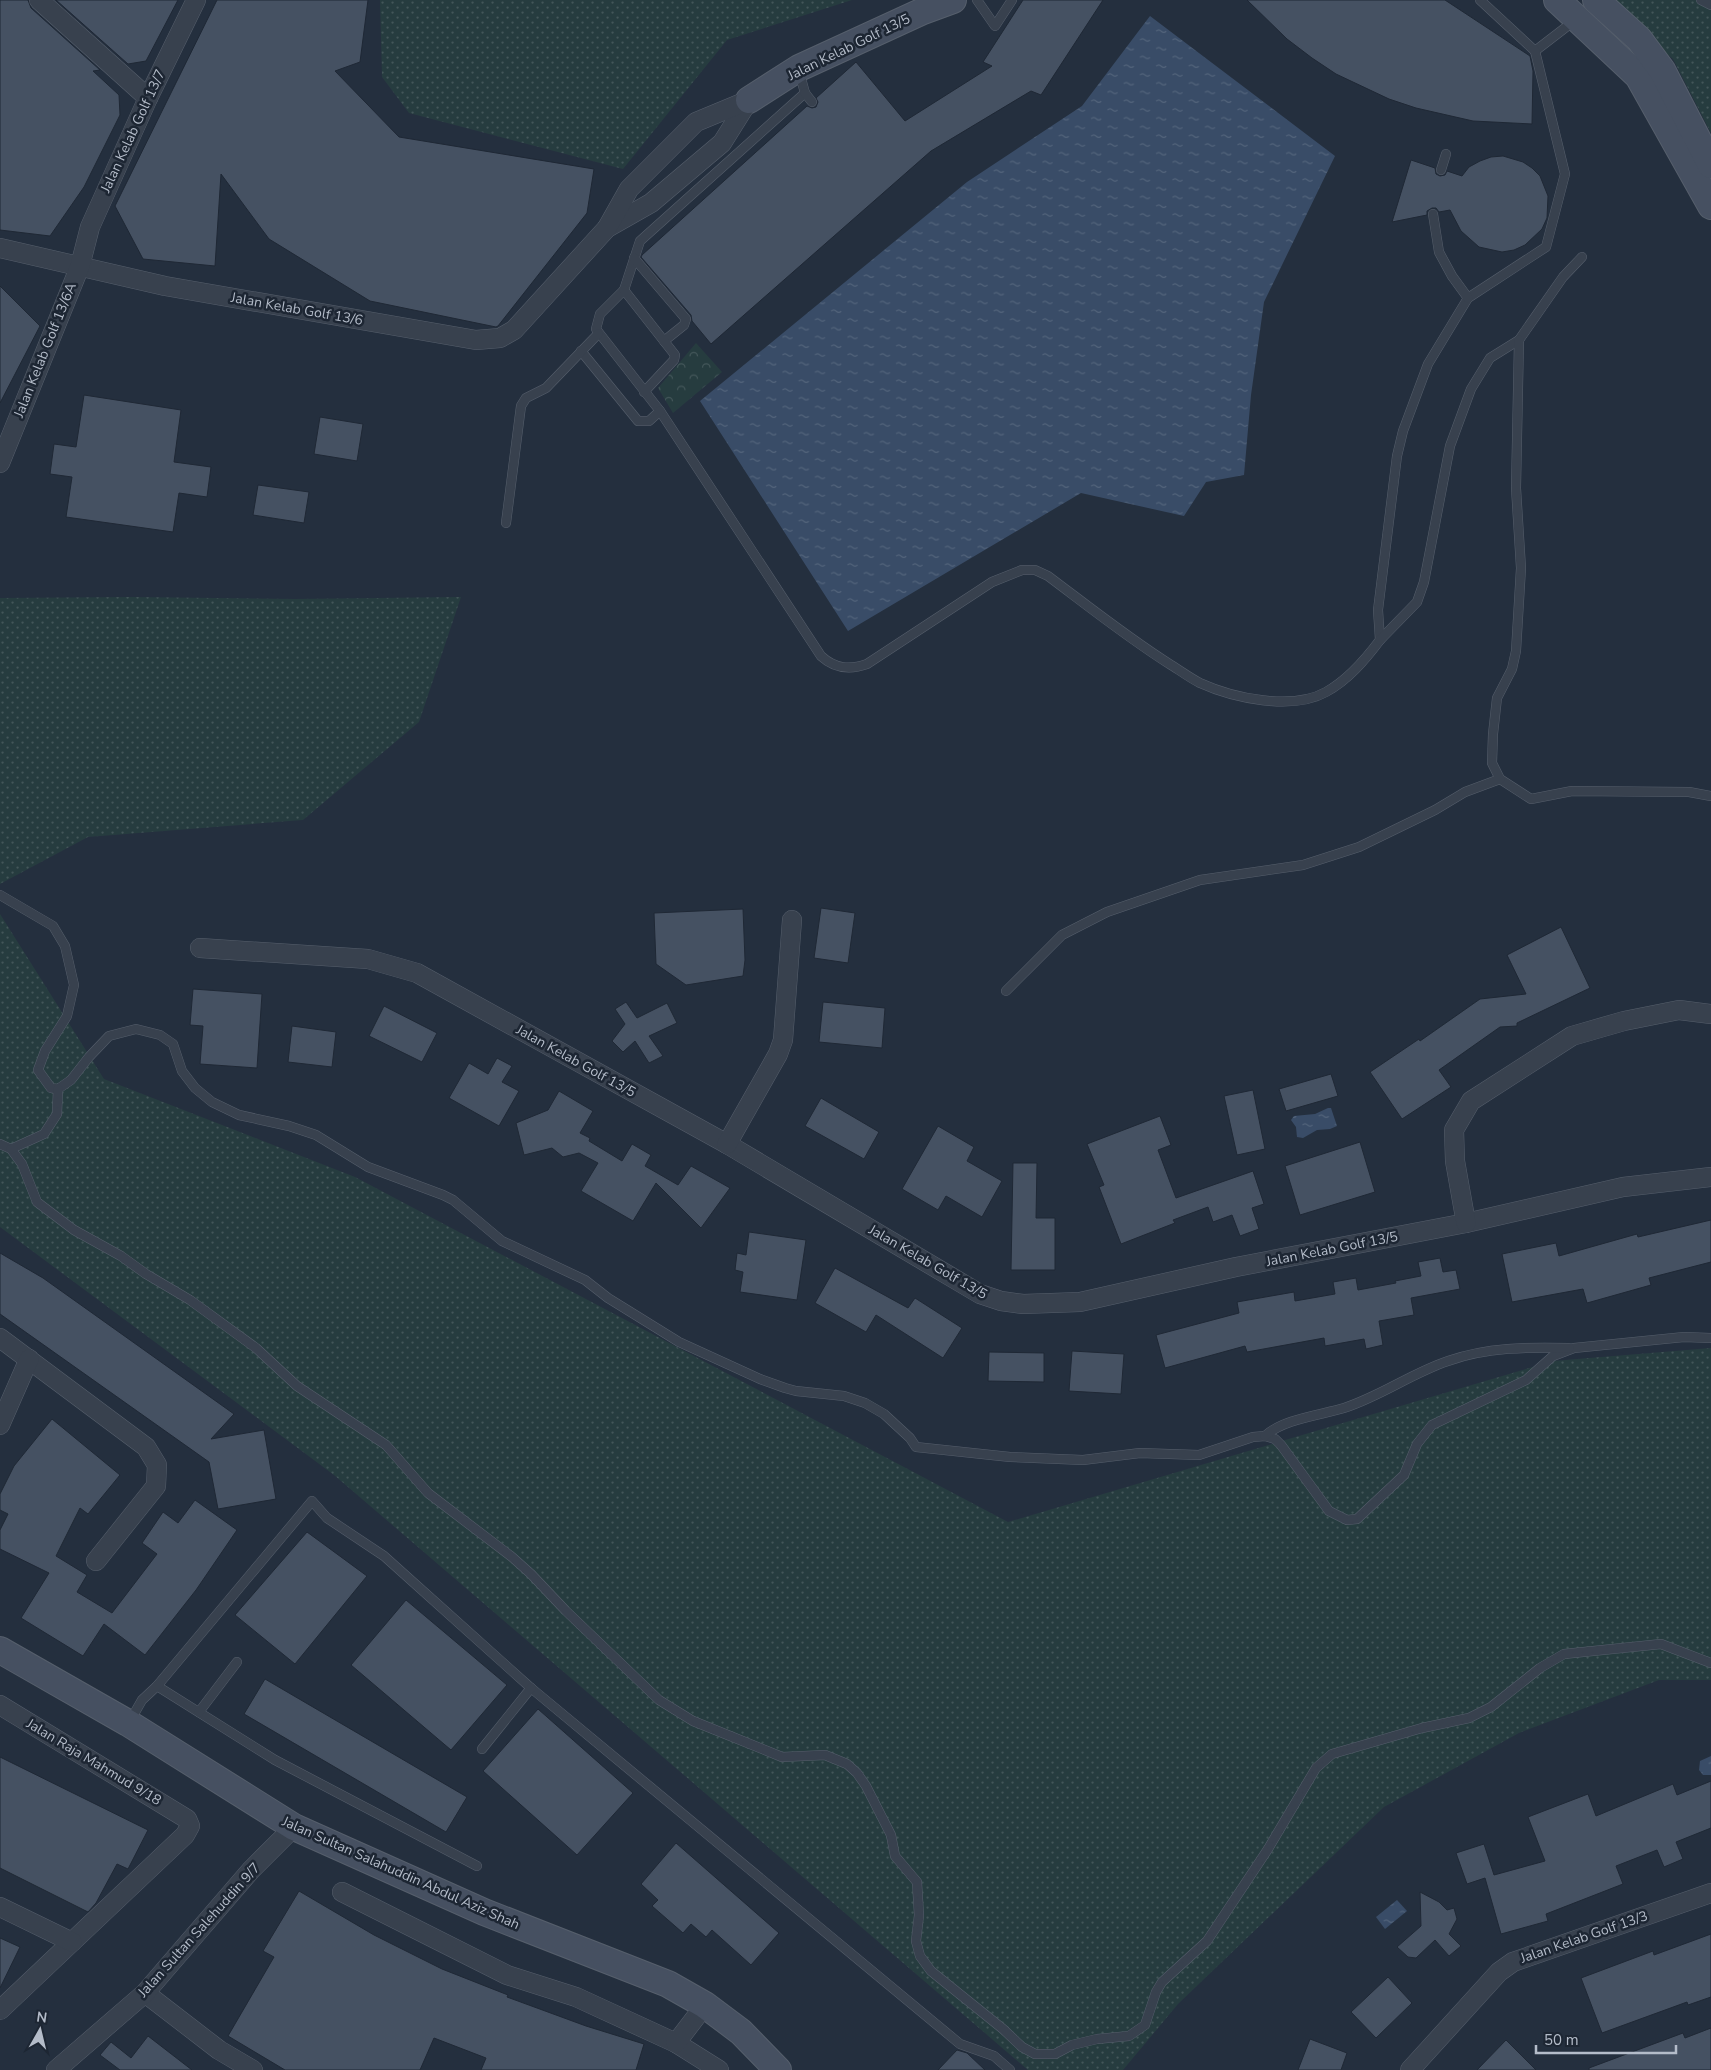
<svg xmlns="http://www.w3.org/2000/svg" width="1711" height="2070" font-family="'Nunito Sans',sans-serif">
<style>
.grass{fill:url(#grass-dots)}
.forest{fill:url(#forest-crowns)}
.water{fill:url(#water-ripples)}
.building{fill:#455162;stroke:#1f2835}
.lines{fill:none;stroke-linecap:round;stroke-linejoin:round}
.lane-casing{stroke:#565f6c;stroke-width:10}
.street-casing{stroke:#565f6c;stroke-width:20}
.secondary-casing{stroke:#565f6c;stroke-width:28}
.lane{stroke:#38414e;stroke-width:9}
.street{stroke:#38414e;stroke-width:19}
.secondary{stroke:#465061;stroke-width:26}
.labels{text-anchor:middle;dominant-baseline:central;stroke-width:5;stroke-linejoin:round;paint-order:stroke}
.street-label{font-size:14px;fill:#b4bcc9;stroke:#1d2633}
</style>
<defs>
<pattern id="grass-dots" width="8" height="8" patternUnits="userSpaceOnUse" patternTransform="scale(1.25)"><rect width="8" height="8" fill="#263c3f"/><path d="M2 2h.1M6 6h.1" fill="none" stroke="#435659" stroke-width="1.8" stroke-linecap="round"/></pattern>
<pattern id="forest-crowns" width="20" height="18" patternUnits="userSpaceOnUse" patternTransform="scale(1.25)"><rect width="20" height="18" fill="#263c3f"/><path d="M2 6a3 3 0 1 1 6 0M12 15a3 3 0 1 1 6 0" fill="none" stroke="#435659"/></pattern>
<pattern id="water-ripples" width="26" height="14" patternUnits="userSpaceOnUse" patternTransform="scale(1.25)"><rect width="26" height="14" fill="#394c67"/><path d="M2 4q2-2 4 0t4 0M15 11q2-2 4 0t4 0" fill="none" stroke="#53647b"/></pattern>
</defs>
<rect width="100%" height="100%" fill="#242f3e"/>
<g class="grass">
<polygon points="380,0 852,0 727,40 623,169 409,113 382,77"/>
<polygon points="1606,0 1711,0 1711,133 1673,59"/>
<polygon points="131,597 295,599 461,597 419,722 303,820 88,837 0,884 0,598"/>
<polygon points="0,914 104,1079 355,1177 1008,1522 1553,1361 1711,1348 1711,1680 1659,1680 1519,1733 1384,1807 1178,2004 1123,2070 1028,2070 334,1475 0,1227"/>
</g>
<polygon class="forest" points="696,343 722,372 673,413 658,388"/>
<g class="water">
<polygon points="1150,16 1335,156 1264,302 1251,395 1244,475 1206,482 1184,516 1081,493 848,631 700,401 967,182 1082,106"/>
<polygon points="1328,1108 1331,1108 1337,1126 1330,1129 1317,1130 1303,1138 1297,1137 1296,1127 1291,1120 1294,1116 1315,1114"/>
<polygon points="1711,1756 1711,1775 1703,1775 1699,1770 1700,1761"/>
<polygon points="1397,1900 1407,1911 1385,1929 1376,1917"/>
</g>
<g class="building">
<polygon points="0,0 28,0 31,8 100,70 93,71 119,95 120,115 84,187 50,236 0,230"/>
<polygon points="56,0 178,0 146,61 128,64"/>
<polygon points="217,0 368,0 360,62 335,71 399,137 594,169 587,213 498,326 496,327 370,301 269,239 221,174 215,266 143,259 115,206"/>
<polygon points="1023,0 1103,0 1041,95 1031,91 931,151 711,344 692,321 691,315 641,257 642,255 807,106 812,108 816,107 818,102 816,98 856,62 905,121 992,66 983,62"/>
<polygon points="1247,0 1445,0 1530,56 1533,71 1532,124 1473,121 1416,108 1389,99 1336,74 1312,58 1287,39"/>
<polygon points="1503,156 1523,162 1532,168 1540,176 1548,196 1547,218 1542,229 1525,245 1514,250 1502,252 1479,247 1461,231 1450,210 1439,212 1436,208 1432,208 1427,211 1427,215 1392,222 1411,160 1435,168 1436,174 1440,176 1445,175 1447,171 1462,176 1469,167 1480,161 1491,157"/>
<polygon points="0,286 40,326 0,403"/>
<polygon points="84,395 181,410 174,462 211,467 207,497 179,493 173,532 66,517 72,477 50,474 54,444 76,447"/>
<polygon points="320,417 363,424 357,461 314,454"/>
<polygon points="258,485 309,492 304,523 253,515"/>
<polygon points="821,908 855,913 848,963 814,958"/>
<polygon points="743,909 745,960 743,976 686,985 656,964 654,913"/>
<polygon points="1561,927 1590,988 1517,1023 1517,1026 1500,1027 1439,1070 1451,1087 1402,1119 1370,1072 1419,1039 1420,1041 1480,999 1526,994 1507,955"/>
<polygon points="193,989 262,994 257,1068 200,1064 203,1026 190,1025"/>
<polygon points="626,1002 637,1018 667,1003 677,1023 649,1036 663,1056 649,1063 635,1041 623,1052 612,1041 625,1024 615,1009"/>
<polygon points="823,1002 885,1008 882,1048 819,1042"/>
<polygon points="384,1006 437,1033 422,1062 369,1036"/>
<polygon points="292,1026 336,1032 332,1067 288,1062"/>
<polygon points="497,1058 512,1066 502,1082 519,1091 499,1126 449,1098 469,1063 488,1074"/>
<polygon points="1331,1074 1338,1096 1286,1111 1279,1089"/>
<polygon points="1253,1090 1265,1149 1237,1155 1224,1096"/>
<polygon points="559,1091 593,1111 580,1133 590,1138 589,1141 622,1161 632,1144 651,1155 645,1166 678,1185 691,1166 730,1188 701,1228 656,1183 633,1221 581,1191 598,1163 579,1153 563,1157 552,1148 524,1155 516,1123 548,1110"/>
<polygon points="821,1098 879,1132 864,1159 805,1126"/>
<polygon points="1160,1116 1171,1145 1158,1150 1176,1198 1253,1171 1264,1204 1252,1208 1259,1229 1240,1236 1232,1215 1213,1222 1208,1207 1173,1220 1175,1223 1121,1244 1099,1187 1104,1185 1087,1144"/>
<polygon points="938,1126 974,1147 967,1161 1002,1181 982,1217 946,1196 938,1210 902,1189"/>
<polygon points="1360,1142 1375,1192 1300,1215 1285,1166"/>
<polygon points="1013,1163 1037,1163 1036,1218 1055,1218 1055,1270 1011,1270"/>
<polygon points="1711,1220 1711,1262 1649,1278 1651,1285 1587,1303 1583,1289 1512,1302 1502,1254 1556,1243 1559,1256 1637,1234 1638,1237"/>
<polygon points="749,1232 806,1240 797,1300 740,1292 743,1272 735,1270 737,1253 746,1255"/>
<polygon points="0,1253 43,1278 234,1414 211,1439 264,1430 276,1499 218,1509 209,1462 0,1314"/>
<polygon points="1440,1258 1443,1272 1456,1270 1460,1289 1411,1298 1414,1315 1379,1321 1383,1345 1366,1349 1364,1339 1325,1346 1324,1338 1247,1352 1245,1346 1165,1368 1156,1335 1239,1313 1237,1302 1294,1292 1295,1301 1335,1294 1333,1282 1356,1278 1358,1290 1396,1283 1395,1281 1421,1276 1418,1262"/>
<polygon points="835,1268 908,1308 915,1298 962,1328 943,1358 876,1315 866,1332 815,1303"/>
<polygon points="1072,1351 1124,1354 1121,1394 1069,1391"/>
<polygon points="989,1352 1044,1353 1044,1382 988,1381"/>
<polygon points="52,1419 120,1475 88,1514 80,1508 56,1556 87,1575 77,1592 112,1613 157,1554 142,1543 163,1512 178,1523 195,1500 237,1530 196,1590 145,1655 104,1624 83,1656 21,1618 49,1573 0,1549 0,1530 8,1514 0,1510 0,1494 14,1466"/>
<polygon points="307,1532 367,1576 295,1664 235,1615"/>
<polygon points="406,1600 507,1685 451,1750 351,1665"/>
<polygon points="265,1679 467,1797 446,1832 244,1714"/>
<polygon points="538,1709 633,1793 577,1855 483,1771"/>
<polygon points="0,1757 148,1830 128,1869 117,1864 96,1903 88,1912 0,1868"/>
<polygon points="1711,1781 1711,1828 1676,1842 1683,1859 1664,1867 1657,1850 1616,1866 1623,1884 1546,1914 1548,1921 1501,1934 1485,1878 1467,1884 1456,1853 1484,1844 1494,1875 1545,1861 1528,1817 1588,1794 1596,1816 1673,1784 1677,1795"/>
<polygon points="676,1843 779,1933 751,1965 712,1930 706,1937 691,1924 683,1933 652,1906 658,1900 641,1884"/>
<polygon points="299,1891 374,1935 442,1969 508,1995 507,1997 586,2026 644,2044 636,2070 481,2070 486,2058 434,2038 420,2070 285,2070 228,2036 274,1957 263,1951"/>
<polygon points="1420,1892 1439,1902 1447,1910 1454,1908 1457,1919 1449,1934 1461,1946 1449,1956 1435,1940 1416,1958 1408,1957 1397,1947 1421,1926"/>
<polygon points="1711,1934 1711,1997 1688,2005 1687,2002 1602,2033 1581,1978 1653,1951 1654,1955"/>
<polygon points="0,1938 20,1947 0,1988"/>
<polygon points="1388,1977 1412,2003 1376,2038 1351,2012"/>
<polygon points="1711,2028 1711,2070 1589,2070 1589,2068 1683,2033 1685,2038"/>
<polygon points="148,2036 192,2070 120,2070 100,2055 111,2042 131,2058"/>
<polygon points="1310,2039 1347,2053 1341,2070 1298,2070"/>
<polygon points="1506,2040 1536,2070 1477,2070"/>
<polygon points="957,2050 967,2053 985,2070 938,2070"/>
</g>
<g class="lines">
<g class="lane-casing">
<g id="lane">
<polyline points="977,0 995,26 1012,0"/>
<polyline points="1701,0 1711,5"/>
<polyline points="1535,51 1574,21"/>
<path d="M 799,71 L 805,93 L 640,241 L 624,290 L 600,314 L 596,329 L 660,411 L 821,656 C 835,669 850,670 867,664 L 992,582 L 1022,570 L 1035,570 L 1048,576 C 1088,606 1128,638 1171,665 C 1181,671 1190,678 1200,683 C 1233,698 1292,711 1326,692 C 1348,680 1365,660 1380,640 L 1378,610 L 1397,456 L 1403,431 L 1428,364 L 1468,298 L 1546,247 L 1565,174 L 1535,51 L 1480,0"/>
<polyline points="805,93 812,102"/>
<polyline points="1441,170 1446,154"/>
<polyline points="1433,214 1439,252 1452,276 1468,298"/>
<polyline points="634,258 686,319 684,325 664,341"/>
<polyline points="624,290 675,355 674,360 644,392"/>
<polyline points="581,351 638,421 649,421 660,411"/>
<polyline points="506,523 521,406 526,398 546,388 598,334"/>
<polyline points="1380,640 1417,602 1424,582 1450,446 1471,389 1490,358 1519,340 1563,277 1582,257"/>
<polyline points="1500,779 1531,799 1572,791 1689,792 1711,796"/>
<polyline points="0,895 53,926 65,946 74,985 67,1016 45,1051 38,1070 51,1088 58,1089 71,1080 89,1057 109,1036 136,1029 160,1035 173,1044 182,1071 195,1088 212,1102 239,1115 289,1126 316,1135 368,1167 443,1195 453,1200 502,1241 585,1280 608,1298 679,1342 760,1379 785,1388 796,1391 844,1396 865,1403 884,1414 910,1438 916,1447 1010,1457 1083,1460 1140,1453 1199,1455 1253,1437 1265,1436 1275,1439 1281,1445 1329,1511 1347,1520 1357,1519 1404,1475 1417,1444 1432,1425 1526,1380 1553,1356 1574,1348 1684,1337 1711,1338"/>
<polyline points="1006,991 1062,935 1107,912 1200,880 1303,865 1359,847 1435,810 1465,792 1500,779 1492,763 1493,734 1497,698 1512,669 1516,651 1521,568 1516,488 1519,340"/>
<polyline points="0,1144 11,1149 22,1164 37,1202 74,1230 121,1256 146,1274 190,1300 256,1348 297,1386 386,1445 428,1493 512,1557 531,1574 566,1611 659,1700 693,1721 782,1757 825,1755 847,1764 857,1773 866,1786 891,1835 895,1856 917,1882 919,1915 916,1941 920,1956 931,1971 1003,2029 1022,2047 1035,2054 1055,2054 1072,2045 1097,2039 1129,2036 1145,2025 1156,1992 1162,1982 1207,1941 1268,1849 1316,1768 1332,1754 1422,1728 1469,1718 1491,1707 1540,1668 1564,1654 1661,1644 1711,1663"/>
<polyline points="11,1149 44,1134 57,1114 58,1089"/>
<path d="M 1265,1436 C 1283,1419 1321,1415 1344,1408 C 1381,1396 1412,1373 1448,1361 C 1487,1347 1529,1347 1569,1348"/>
<polyline points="157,1686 275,1760 477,1866"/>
<polyline points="199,1712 237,1662"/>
<polyline points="130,1721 142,1700 157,1686 312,1501 327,1518 384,1556 531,1688 960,2044 994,2056 1010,2070"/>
<polyline points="482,1749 531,1688"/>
</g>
</g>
<g class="street-casing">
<g id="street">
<polyline points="39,0 148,98"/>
<polyline points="607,228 651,203 722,143 749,100"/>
<polyline points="0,248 165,286 476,340 500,338 514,330 607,228 629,189 696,122 749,100"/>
<polyline points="0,463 80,266 90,227 148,98 196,0"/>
<polyline points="200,948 368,959 417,973 727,1144 980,1294 1001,1301 1023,1304 1080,1302 1236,1267 1466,1223 1623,1187 1711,1177"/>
<polyline points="727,1144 778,1054 783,1040 792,920"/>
<polyline points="1466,1223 1455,1161 1454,1130 1471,1101 1572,1036 1624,1021 1679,1010 1711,1014"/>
<polyline points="0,1338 146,1447 157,1465 156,1486 96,1561"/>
<polyline points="0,1425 29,1359"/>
<polyline points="0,1705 187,1819 190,1826 185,1835 0,2010"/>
<polyline points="342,1892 507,1975 576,1997 676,2043 719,2070"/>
<polyline points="0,1907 72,1942"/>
<polyline points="145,1993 219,2050 253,2070"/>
<polyline points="676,2043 705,2005"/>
<polyline points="56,2070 145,1993 251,1870 294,1827"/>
<polyline points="1410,2070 1499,1972 1513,1962 1711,1893"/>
</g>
</g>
<g class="secondary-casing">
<g id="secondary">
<polyline points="1557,0 1638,76 1711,206"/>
<polyline points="1596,0 1639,39 1662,70 1711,165"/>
<polyline points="749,100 799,68 923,11 953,0"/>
<polyline points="0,1650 128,1723 294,1827 484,1912 668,1984 705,2005 741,2032 778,2070"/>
</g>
</g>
<use href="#lane" class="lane"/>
<use href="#street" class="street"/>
<use href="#secondary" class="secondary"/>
</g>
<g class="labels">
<g class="street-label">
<text transform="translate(849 47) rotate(-26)">Jalan Kelab Golf 13/5</text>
<text transform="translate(133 131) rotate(-65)">Jalan Kelab Golf 13/7</text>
<text transform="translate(297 309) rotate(10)">Jalan Kelab Golf 13/6</text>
<text transform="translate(45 350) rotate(-68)">Jalan Kelab Golf 13/6A</text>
<text transform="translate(576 1061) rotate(29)">Jalan Kelab Golf 13/5</text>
<text transform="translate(1332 1249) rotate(-11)">Jalan Kelab Golf 13/5</text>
<text transform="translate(928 1262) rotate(30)">Jalan Kelab Golf 13/5</text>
<text transform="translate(94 1762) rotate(31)">Jalan Raja Mahmud 9/18</text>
<text transform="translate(401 1873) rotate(24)">Jalan Sultan Salahuddin Abdul Aziz Shah</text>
<text transform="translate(199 1930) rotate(-48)">Jalan Sultan Salehuddin 9/7</text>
<text transform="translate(1584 1937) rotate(-19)">Jalan Kelab Golf 13/3</text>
</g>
</g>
<g transform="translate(40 2030) rotate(8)" stroke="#1d2633" stroke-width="4" paint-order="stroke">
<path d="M0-4L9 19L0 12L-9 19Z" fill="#b4bcc9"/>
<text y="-8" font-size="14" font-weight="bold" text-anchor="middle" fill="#b4bcc9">N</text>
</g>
<path d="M1536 2045v8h140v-8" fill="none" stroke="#b4bcc9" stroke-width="2.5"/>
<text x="1544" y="2045" font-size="15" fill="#b4bcc9" stroke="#1d2633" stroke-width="4" paint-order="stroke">50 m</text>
</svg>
